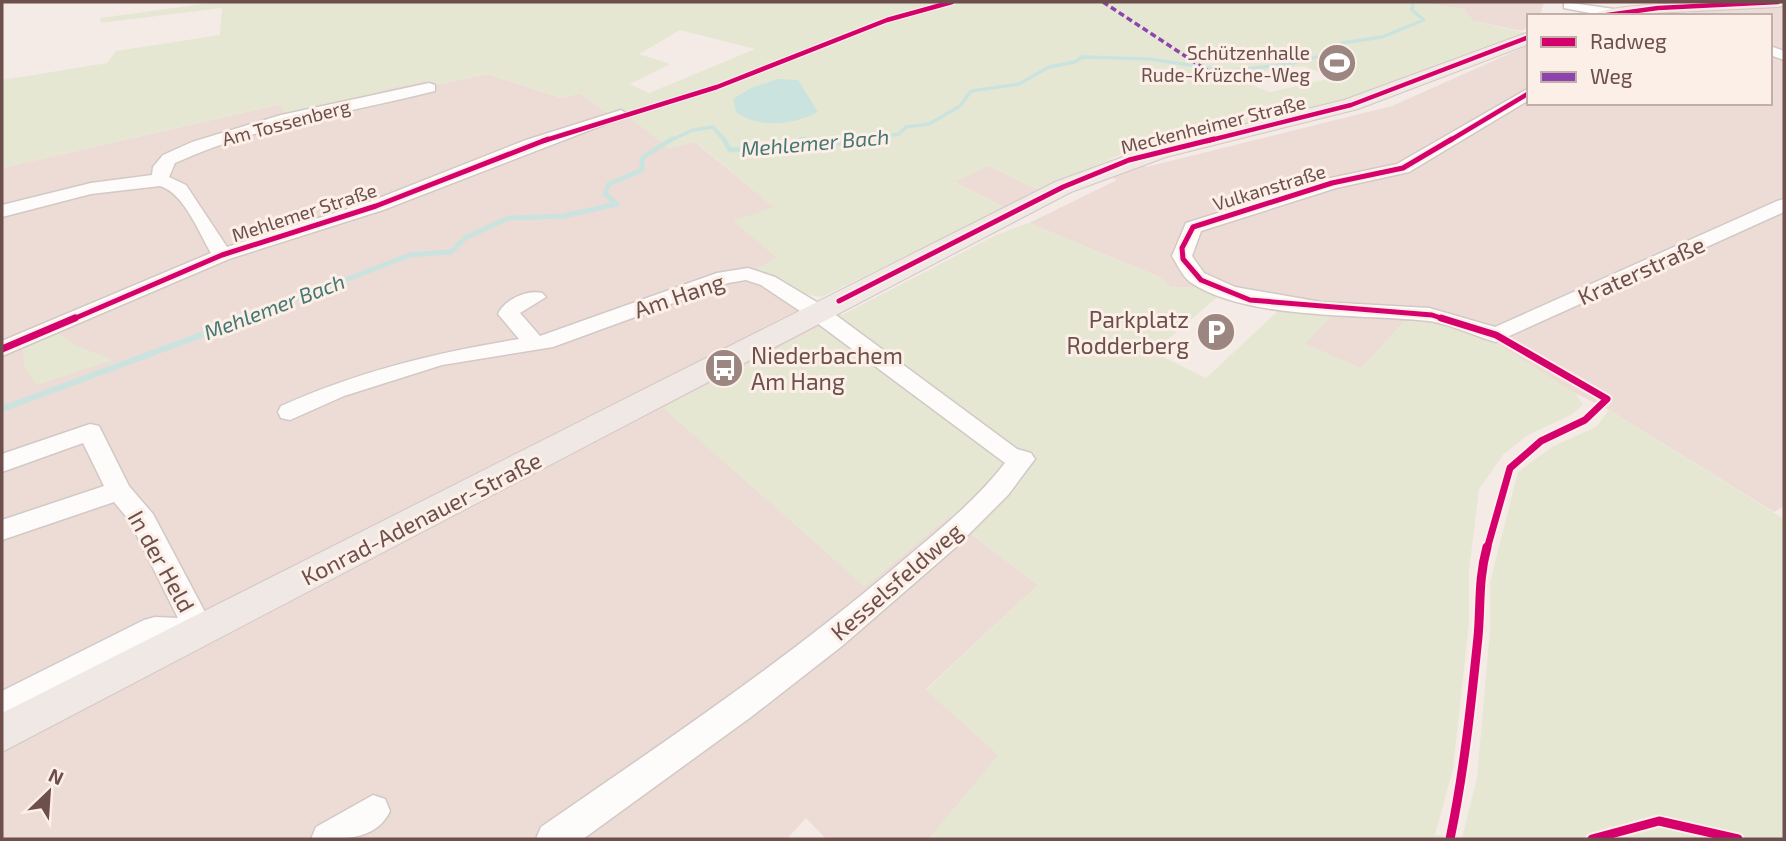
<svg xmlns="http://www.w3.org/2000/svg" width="1786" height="841" font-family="'Exo 2',sans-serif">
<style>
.residential{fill:#ecdcd5}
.green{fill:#e5e7d3;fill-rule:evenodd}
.water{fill:#cbe3df}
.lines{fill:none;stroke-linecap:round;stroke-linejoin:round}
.stream-far2{stroke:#cbe3df;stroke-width:3.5}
.stream-far1{stroke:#cbe3df;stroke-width:5}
.stream{stroke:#cbe3df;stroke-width:6}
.minor-casing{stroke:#d2c9c6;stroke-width:3}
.major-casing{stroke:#d3c7c5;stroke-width:2}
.minor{fill:#fdfcfb;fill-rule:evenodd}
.major{fill:#f0e8e4;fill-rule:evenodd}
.quiet{stroke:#8e44ad;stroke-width:3.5;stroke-dasharray:6 3.5;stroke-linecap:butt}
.cycleway-far3-casing{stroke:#fcefe7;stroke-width:7}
.cycleway-far2-casing{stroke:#fcefe7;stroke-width:9}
.cycleway-far1-casing{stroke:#fcefe7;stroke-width:11}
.cycleway-casing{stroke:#fcefe7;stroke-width:13}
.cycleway-far3{stroke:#d6006c;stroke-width:4.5}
.cycleway-far2{stroke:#d6006c;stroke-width:5}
.cycleway-far1{stroke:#d6006c;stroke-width:7}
.cycleway{stroke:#d6006c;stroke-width:9}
.labels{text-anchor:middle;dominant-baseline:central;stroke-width:6;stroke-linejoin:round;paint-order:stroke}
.far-poi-label{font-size:19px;fill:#6d4f4c;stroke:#fcefe7;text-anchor:end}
.far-street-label{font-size:19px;fill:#6d4f4c;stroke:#fcefe7}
.far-water-label{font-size:21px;font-style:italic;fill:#457773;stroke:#fcefe7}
.street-label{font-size:23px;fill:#6d4f4c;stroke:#fcefe7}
.poi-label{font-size:23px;fill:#6d4f4c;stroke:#fcefe7;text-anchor:end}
</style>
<rect width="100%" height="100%" fill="#f4ebe7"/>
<g class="residential">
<polygon points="1417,2 1544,2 1540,16 1529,16 1529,26 1522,31 1473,21 1464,9"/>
<polygon points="1784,6 1784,506 1774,512 1609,410 1575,393 1361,368 1304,344 1332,315 1278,311 1236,302 1204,288 1170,287 1162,278 1029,223 1117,180 1111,177 1143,165 1146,167 1392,106 1529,45 1529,103 1770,103 1770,16 1699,16 1687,11"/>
<polygon points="487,74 561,98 580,93 611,116 623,112 669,148 695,142 774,207 777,258 759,273 842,315 664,408 949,517 1038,585 926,689 999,755 929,839 826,839 806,818 787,839 2,839 2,168 281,104 286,115 383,95 380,90 427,80 430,86"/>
<polygon points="989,166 1039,190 1005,208 953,181"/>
</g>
<g class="green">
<path d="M 218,2 L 945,2 L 885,19 L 714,86 L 611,116 L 580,93 L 561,98 L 486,74 L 430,86 L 427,81 L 381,90 L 384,95 L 286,116 L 280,104 L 2,168 L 2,80 L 107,63 L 116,51 L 220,35 L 222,8 L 101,23 L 100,18 ZM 680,30 L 755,49 L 649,93 L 630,84 L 670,64 L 639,54 Z"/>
<path d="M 959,2 L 1417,2 L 1464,9 L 1473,21 L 1526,33 L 1366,94 L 1118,156 L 1039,190 L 989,166 L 954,182 L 1005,208 L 822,297 L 797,293 L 759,273 L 758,268 L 777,258 L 733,221 L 774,207 L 696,142 L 669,148 L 626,115 L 719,88 L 889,21 ZM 1304,66 L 1332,78 L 1270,92 L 1229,76 Z"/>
<polygon points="1029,223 1162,278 1170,287 1204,288 1220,295 1153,352 1206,378 1278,311 1333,315 1305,344 1361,368 1405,320 1448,325 1490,339 1575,393 1583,405 1571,415 1528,435 1503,455 1479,489 1469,571 1469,623 1453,769 1435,835 1462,838 1477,778 1490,630 1490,582 1518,472 1552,447 1596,427 1609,410 1784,519 1784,839 929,839 998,755 926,690 1038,585 949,517 865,587 663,408 998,234"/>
<polygon points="56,332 77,346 113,360 37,385 25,369 22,347"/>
</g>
<path class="water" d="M 778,79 L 798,80 L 818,112 C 793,125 759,129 736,112 L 733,99 L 751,88 Z"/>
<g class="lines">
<g class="stream-far2">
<polyline points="669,141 693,130 713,127 725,141"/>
<polyline points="800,141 812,141"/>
<polyline points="853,141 899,134 906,127 929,124 960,106 971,91 1019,84 1049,67 1075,62 1082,57 1150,59 1229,71 1289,64 1341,51 1342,43 1382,37 1424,20 1412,10 1413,2"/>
</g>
<g class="stream-far1">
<polyline points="724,139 729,149 733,150 794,145 802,139 831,144 865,139"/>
<polyline points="242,320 410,255 451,252 465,238 508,218 563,216 617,204 605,194 609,184 642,170 642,158 672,139"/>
</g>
<polyline class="stream" points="2,409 247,318"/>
<g class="minor-casing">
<g id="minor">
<polygon points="1564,2 1614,9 1621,13 1606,16 1569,9 1564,8"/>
<polygon points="1770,46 1784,51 1784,60 1770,55"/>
<path d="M 429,83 L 435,85 L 435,91 C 347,113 258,125 175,163 L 169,177 L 186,185 L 227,247 L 369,202 L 526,140 L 621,110 L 629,115 L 383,210 L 229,259 L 2,356 L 2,341 L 211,253 C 199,233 184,193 160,186 L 91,194 L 2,217 L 2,205 L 91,183 L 152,175 L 153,167 L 163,155 L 192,142 L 281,115 Z"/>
<path d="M 1529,88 L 1529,100 L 1409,172 L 1336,188 L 1201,231 L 1192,256 L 1204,273 L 1235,287 L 1321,302 L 1429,308 L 1495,327 L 1777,201 L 1784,199 L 1784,212 L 1496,342 C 1473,336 1452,324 1429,321 C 1363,314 1245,320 1190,282 C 1183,277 1177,264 1172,256 L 1186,223 L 1326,179 L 1397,164 Z"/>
<path d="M 748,268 L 775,277 L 825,307 L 1017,449 L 1031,453 L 1035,459 L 1008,495 L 956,547 L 842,646 L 751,717 L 583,839 L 536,839 L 541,827 C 661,744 782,663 893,569 C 932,536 974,503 1005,463 L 809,317 L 761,285 L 746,280 L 728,283 L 553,347 L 442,365 L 344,396 L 290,420 L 281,418 L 278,412 L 281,406 C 360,371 434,353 519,339 L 498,314 C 504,300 527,289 542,293 L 546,297 L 520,313 L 540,336 L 717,273 Z"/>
<polygon points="90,424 99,426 129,486 153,514 215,631 211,640 200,643 158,641 2,720 2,691 144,620 155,617 178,618 129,520 114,502 2,540 2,520 104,486 83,443 2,472 2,454"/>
<path d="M 373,795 L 385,799 L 390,811 C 376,841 342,839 311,839 L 316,827 Z"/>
</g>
</g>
<g class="major-casing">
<g id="major">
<path d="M 1784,2 L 1784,6 L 1778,7 L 1591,16 C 1609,0 1753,2 1784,2 Z"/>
<polygon points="1529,32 1529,44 1358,109 1166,157 1071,192 2,752 2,713 1055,182 1150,147 1344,100"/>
</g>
</g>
<use href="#minor" class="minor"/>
<use href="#major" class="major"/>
<polyline class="quiet" points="1103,2 1208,71 1235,80"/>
<g class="cycleway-far3-casing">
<g id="cycleway-far3">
<polyline points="1600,16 1658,8 1778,2"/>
<polyline points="543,141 717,87 887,20 952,2"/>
<polyline points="1207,141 1351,105 1529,37"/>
<polyline points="1449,141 1529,93"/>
</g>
</g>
<g class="cycleway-far2-casing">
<g id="cycleway-far2">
<polyline points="839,301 1063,187 1129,160 1214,139"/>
<polyline points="71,320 222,255 376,206 548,139"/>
<polyline points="1447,320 1432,315 1250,300 1201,280 1183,259 1182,248 1193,227 1332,183 1403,168 1452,139"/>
</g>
</g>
<g class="cycleway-far1-casing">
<g id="cycleway-far1">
<polyline points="1441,318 1496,335 1607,399 1585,420 1541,441 1510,468 1487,549"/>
<polyline points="2,349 75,318"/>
</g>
</g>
<g class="cycleway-casing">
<g id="cycleway">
<path d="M 1450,839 C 1464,772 1471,705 1478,637 C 1481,604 1478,580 1487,547"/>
<polyline points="1592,839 1659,821 1738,839"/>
</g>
</g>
<use href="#cycleway-far3" class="cycleway-far3"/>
<use href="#cycleway-far2" class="cycleway-far2"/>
<use href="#cycleway-far1" class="cycleway-far1"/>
<use href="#cycleway" class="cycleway"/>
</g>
<defs>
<g id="stadium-disc" transform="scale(2.0125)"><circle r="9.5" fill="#9c8682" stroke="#fcefe7"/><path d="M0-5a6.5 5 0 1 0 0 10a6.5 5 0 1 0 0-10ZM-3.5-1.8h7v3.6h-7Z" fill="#fff"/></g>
<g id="parking-disc" transform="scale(2.0125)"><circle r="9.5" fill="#9c8682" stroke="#fcefe7"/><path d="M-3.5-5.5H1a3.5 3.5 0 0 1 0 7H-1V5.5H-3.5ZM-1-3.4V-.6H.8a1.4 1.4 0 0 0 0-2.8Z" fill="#fff"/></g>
<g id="bus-disc" transform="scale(2.0125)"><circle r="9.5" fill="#9c8682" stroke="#fcefe7"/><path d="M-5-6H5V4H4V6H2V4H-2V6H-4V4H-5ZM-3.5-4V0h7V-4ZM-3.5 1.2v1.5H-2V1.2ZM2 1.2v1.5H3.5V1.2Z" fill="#fff"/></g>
</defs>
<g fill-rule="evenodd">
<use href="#stadium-disc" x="1337" y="63"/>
<use href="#parking-disc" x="1216" y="332"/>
<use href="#bus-disc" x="724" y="368"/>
</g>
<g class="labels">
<g class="far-poi-label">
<text x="1310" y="52">Schützenhalle<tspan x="1310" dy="22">Rude-Krüzche-Weg</tspan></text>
</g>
<g class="far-street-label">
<text transform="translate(286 122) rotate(-15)">Am Tossenberg</text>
<text transform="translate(1213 124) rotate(-14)">Meckenheimer Straße</text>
<text transform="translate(1269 187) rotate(-17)">Vulkanstraße</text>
<text transform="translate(304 212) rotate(-18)">Mehlemer Straße</text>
</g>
<g class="far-water-label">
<text transform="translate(815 142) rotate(-5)">Mehlemer Bach</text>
<text transform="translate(274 306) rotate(-21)">Mehlemer Bach</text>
</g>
<g class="street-label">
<text transform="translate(1641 270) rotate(-24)">Kraterstraße</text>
<text transform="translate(679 295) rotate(-19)">Am Hang</text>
<text transform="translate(421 518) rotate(-27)">Konrad-Adenauer-Straße</text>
<text transform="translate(162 561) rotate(61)">In der Held</text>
<text transform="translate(896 581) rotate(-41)">Kesselsfeldweg</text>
</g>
<g class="poi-label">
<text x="1189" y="319">Parkplatz<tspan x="1189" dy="26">Rodderberg</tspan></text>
<text x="751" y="355" text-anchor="start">Niederbachem<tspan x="751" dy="26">Am Hang</tspan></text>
</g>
</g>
<rect width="1786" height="841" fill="none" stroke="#6d4f4c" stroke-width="7"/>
<rect x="1527" y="14" width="245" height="91" fill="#fcefe7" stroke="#c3afa9" stroke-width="2"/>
<rect x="1541" y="37" width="35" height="10" fill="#d6006c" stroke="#c3afa9" stroke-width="2"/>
<text x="1590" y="49" font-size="21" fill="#6d4f4c">Radweg</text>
<rect x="1541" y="72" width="35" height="10" fill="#8e44ad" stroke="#c3afa9" stroke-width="2"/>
<text x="1590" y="84" font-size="21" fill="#6d4f4c">Weg</text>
<g transform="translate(49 792) rotate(25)" stroke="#fcefe7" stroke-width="5" paint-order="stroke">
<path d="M0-5L12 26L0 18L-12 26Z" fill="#6d4f4c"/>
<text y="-10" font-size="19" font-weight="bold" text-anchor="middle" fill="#6d4f4c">N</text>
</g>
</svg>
